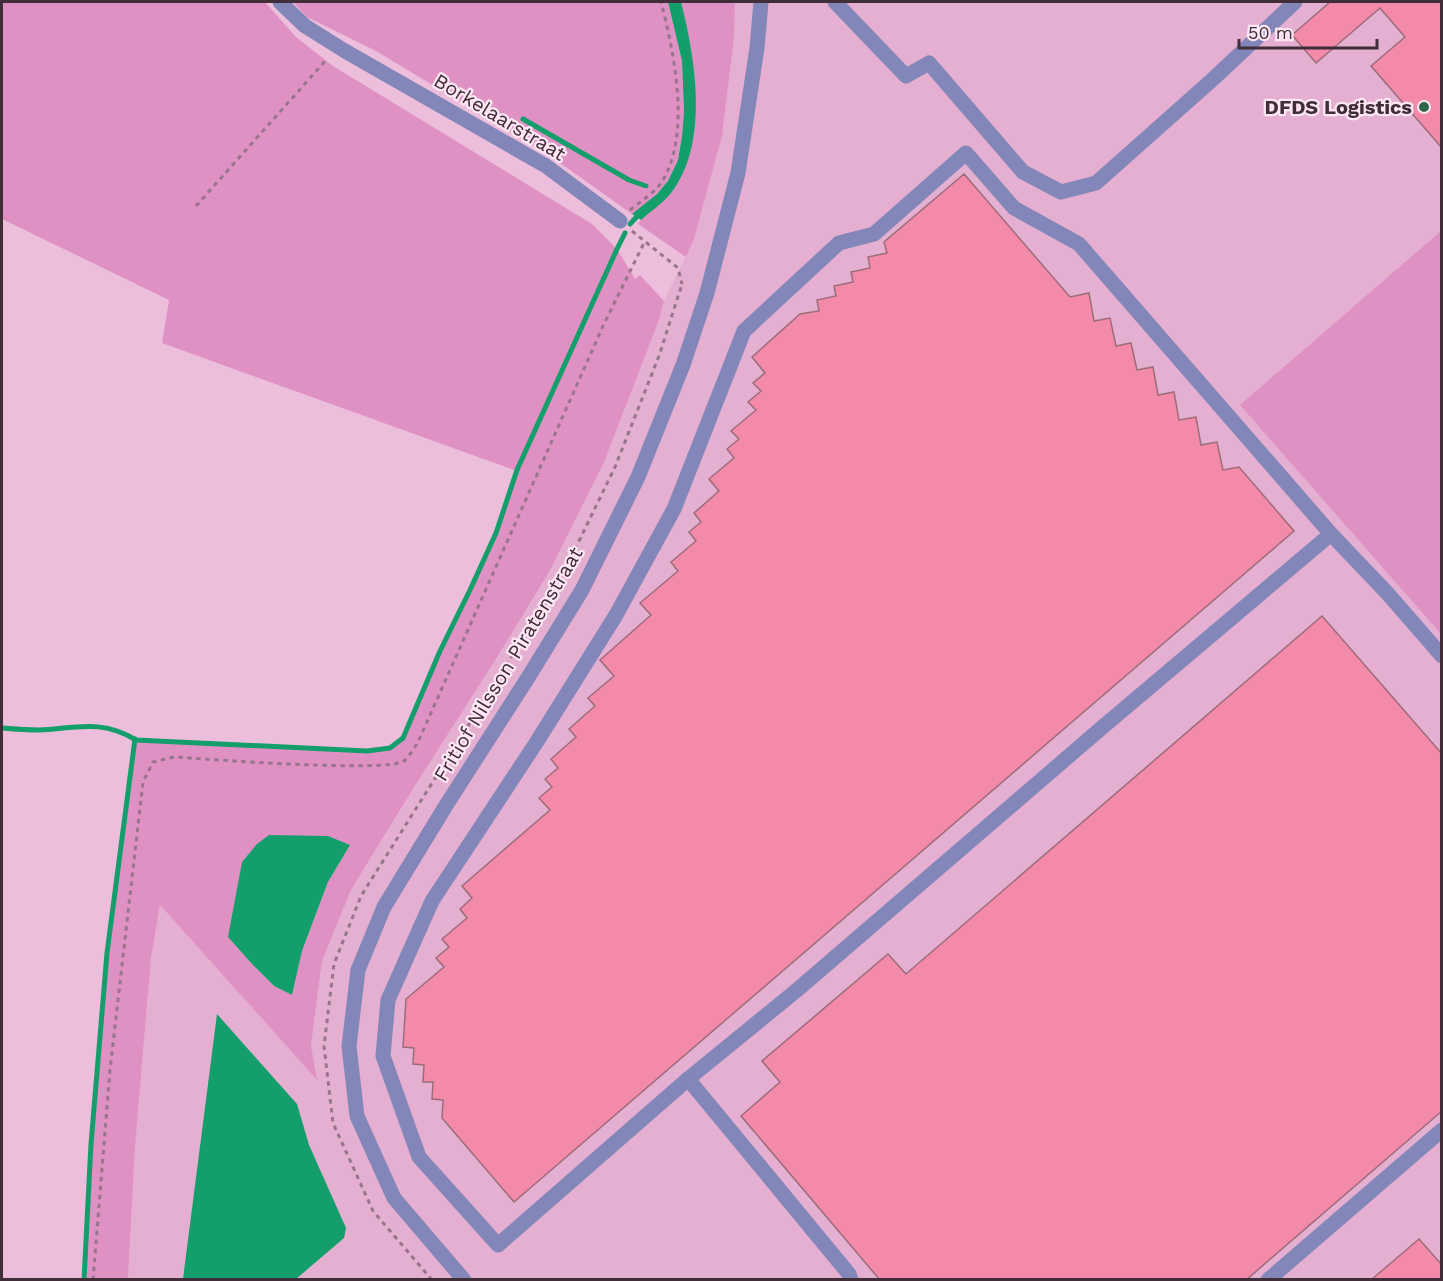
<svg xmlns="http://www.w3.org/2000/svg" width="1443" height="1281" font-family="'Work Sans',sans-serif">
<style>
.built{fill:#e4afd0}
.green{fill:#e091c4;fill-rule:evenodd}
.water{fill:#139e6b}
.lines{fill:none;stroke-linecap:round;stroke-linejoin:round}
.stream{stroke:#139e6b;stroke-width:5}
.building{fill:#f48aaa;stroke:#9c6c79;stroke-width:1.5}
.path{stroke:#97768b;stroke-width:3;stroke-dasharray:4.5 4.5;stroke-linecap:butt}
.minor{stroke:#8286b8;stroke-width:15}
.poi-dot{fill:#2e644a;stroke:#ffe7f5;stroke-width:2}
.labels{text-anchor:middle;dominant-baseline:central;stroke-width:4.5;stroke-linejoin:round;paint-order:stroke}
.poi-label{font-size:20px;font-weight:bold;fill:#3f2d38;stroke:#ffe7f5;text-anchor:end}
.street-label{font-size:20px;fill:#3f2d38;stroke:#ffe7f5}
</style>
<rect width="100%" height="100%" fill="#ecbedb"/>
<polygon class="built" points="735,2 1441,2 1441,1279 128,1280 135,1147 151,958 160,905 316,1079 311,1046 322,961 351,890 414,787 498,656 549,572 659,320 664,301 694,239 722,136 734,39"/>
<g class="green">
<path d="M 2,2 L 265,2 L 296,37 L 333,66 L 592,224 L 617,249 L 635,279 L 640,275 L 664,301 L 659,320 L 604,462 L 549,572 L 498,656 L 414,787 L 351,890 L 322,961 L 311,1046 L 317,1080 L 160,905 L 151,958 L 135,1147 L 128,1279 L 83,1279 L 91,1144 L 107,953 L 135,739 L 367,751 L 390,748 L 403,737 L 440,651 L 470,590 L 496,533 L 517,471 L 162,343 L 169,300 L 2,219 ZM 350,845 L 328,882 L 302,951 L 292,995 L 274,986 L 252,964 L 228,937 Z"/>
<polygon points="293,2 668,2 682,61 684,112 682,136 678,160 668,181 657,194 632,214 546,153 376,51 307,17"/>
<path d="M 681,2 L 735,2 L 734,39 L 722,136 L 694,239 L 686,257 L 638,224 C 647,211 664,203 674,189 C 707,141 694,55 681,2 Z"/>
<polygon points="1441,231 1441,230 1441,634 1240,405"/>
</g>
<g class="water">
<path d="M 668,2 L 681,2 C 695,57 709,139 674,189 C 665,202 652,210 641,220 L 632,214 L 657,194 L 668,181 L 678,160 L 682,136 L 684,112 L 682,61 Z"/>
<polygon points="269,835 328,836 350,845 328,882 302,951 292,995 274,986 252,964 228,937 242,862 257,844"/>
<polygon points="217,1014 297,1104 309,1145 346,1228 344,1238 296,1279 183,1279"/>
</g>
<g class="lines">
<g class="stream">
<polyline points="523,119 629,180 646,186"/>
<polyline points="630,224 641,212"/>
<path d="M 2,728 C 14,729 27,730 39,730 C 76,728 102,719 136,740 L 367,751 L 390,748 L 403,738 L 440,651 L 470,590 L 496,533 L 517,470 L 617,249 L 625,233"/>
<polyline points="84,1280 91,1144 107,953 135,739"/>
</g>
</g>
<g class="building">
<polygon points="1330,2 1442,2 1442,148 1371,66 1405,37 1380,8 1316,63 1292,35"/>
<polygon points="964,174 1070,297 1089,293 1094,321 1110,318 1116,346 1131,343 1137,370 1153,367 1158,395 1174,392 1179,420 1196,417 1201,445 1217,442 1223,470 1239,467 1294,531 514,1202 442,1118 443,1100 432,1099 433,1082 423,1082 424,1065 413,1064 414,1048 403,1047 406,999 444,967 436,958 449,947 442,939 467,918 460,909 472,898 462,886 550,810 539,798 552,787 545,779 558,768 551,759 576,737 569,729 595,706 588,698 614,676 600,660 651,615 640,603 678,571 671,562 696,541 689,532 701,522 694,513 719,491 709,479 734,458 727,449 739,439 731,431 756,410 748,402 761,391 753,383 765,373 752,357 800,314 819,311 817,300 836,296 834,286 853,282 851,272 870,268 868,257 887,253 884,242"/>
<polygon points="1322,616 1442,754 1442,1111 1246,1280 880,1280 741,1116 780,1082 762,1061 888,954 906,974"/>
<polygon points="1419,1239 1442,1265 1442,1280 1371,1280"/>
</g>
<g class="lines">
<g class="path">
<polyline points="196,206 327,59"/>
<path d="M 630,210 C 641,201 653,194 661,183 C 692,136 674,52 661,2"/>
<polyline points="632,231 678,268 682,284"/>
<path d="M 93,1280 L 110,1070 L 143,782 L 153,762 L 174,757 C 206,759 388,773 404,761 C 409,757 414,748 418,742 L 603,326 L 645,241"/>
<polyline points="432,1280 373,1211 333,1123 324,1046 334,964 361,896 561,578 615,467 659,356 682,284"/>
</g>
<g class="minor">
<polyline points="280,2 305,26 345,51 546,166 620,221"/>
<polyline points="835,2 906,76 929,63 1023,172 1061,192 1096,183 1212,80 1295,2"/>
<polyline points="1331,534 1105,725 797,990 688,1079 498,1245 419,1157 383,1056 388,1000 432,901 536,743 616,615 674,509 744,331 839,243 874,234 966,153 1014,208 1079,244 1331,534 1389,595 1442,656"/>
<polyline points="688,1079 849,1274 851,1280"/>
<polyline points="464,1280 394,1198 357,1116 349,1046 358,970 384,907 445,807 529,676 582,590 638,477 683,365 707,293 738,173 757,48 761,2"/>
<polyline points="1268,1280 1442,1130"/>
</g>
</g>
<circle class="poi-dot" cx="1424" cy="107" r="6"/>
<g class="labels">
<g class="poi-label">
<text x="1412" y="107">DFDS Logistics</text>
</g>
<g class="street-label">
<text transform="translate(500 117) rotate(31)">Borkelaarstraat</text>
<text transform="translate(508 664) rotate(-59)">Fritiof Nilsson Piratenstraat</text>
</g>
</g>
<rect width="1443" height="1281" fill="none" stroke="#3f2d38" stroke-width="6"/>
<path d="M1239 39v9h138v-9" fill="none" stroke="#3f2d38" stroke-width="3"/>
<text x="1248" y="39" font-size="18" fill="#3f2d38" stroke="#ffe7f5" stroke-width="4.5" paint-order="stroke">50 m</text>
</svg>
